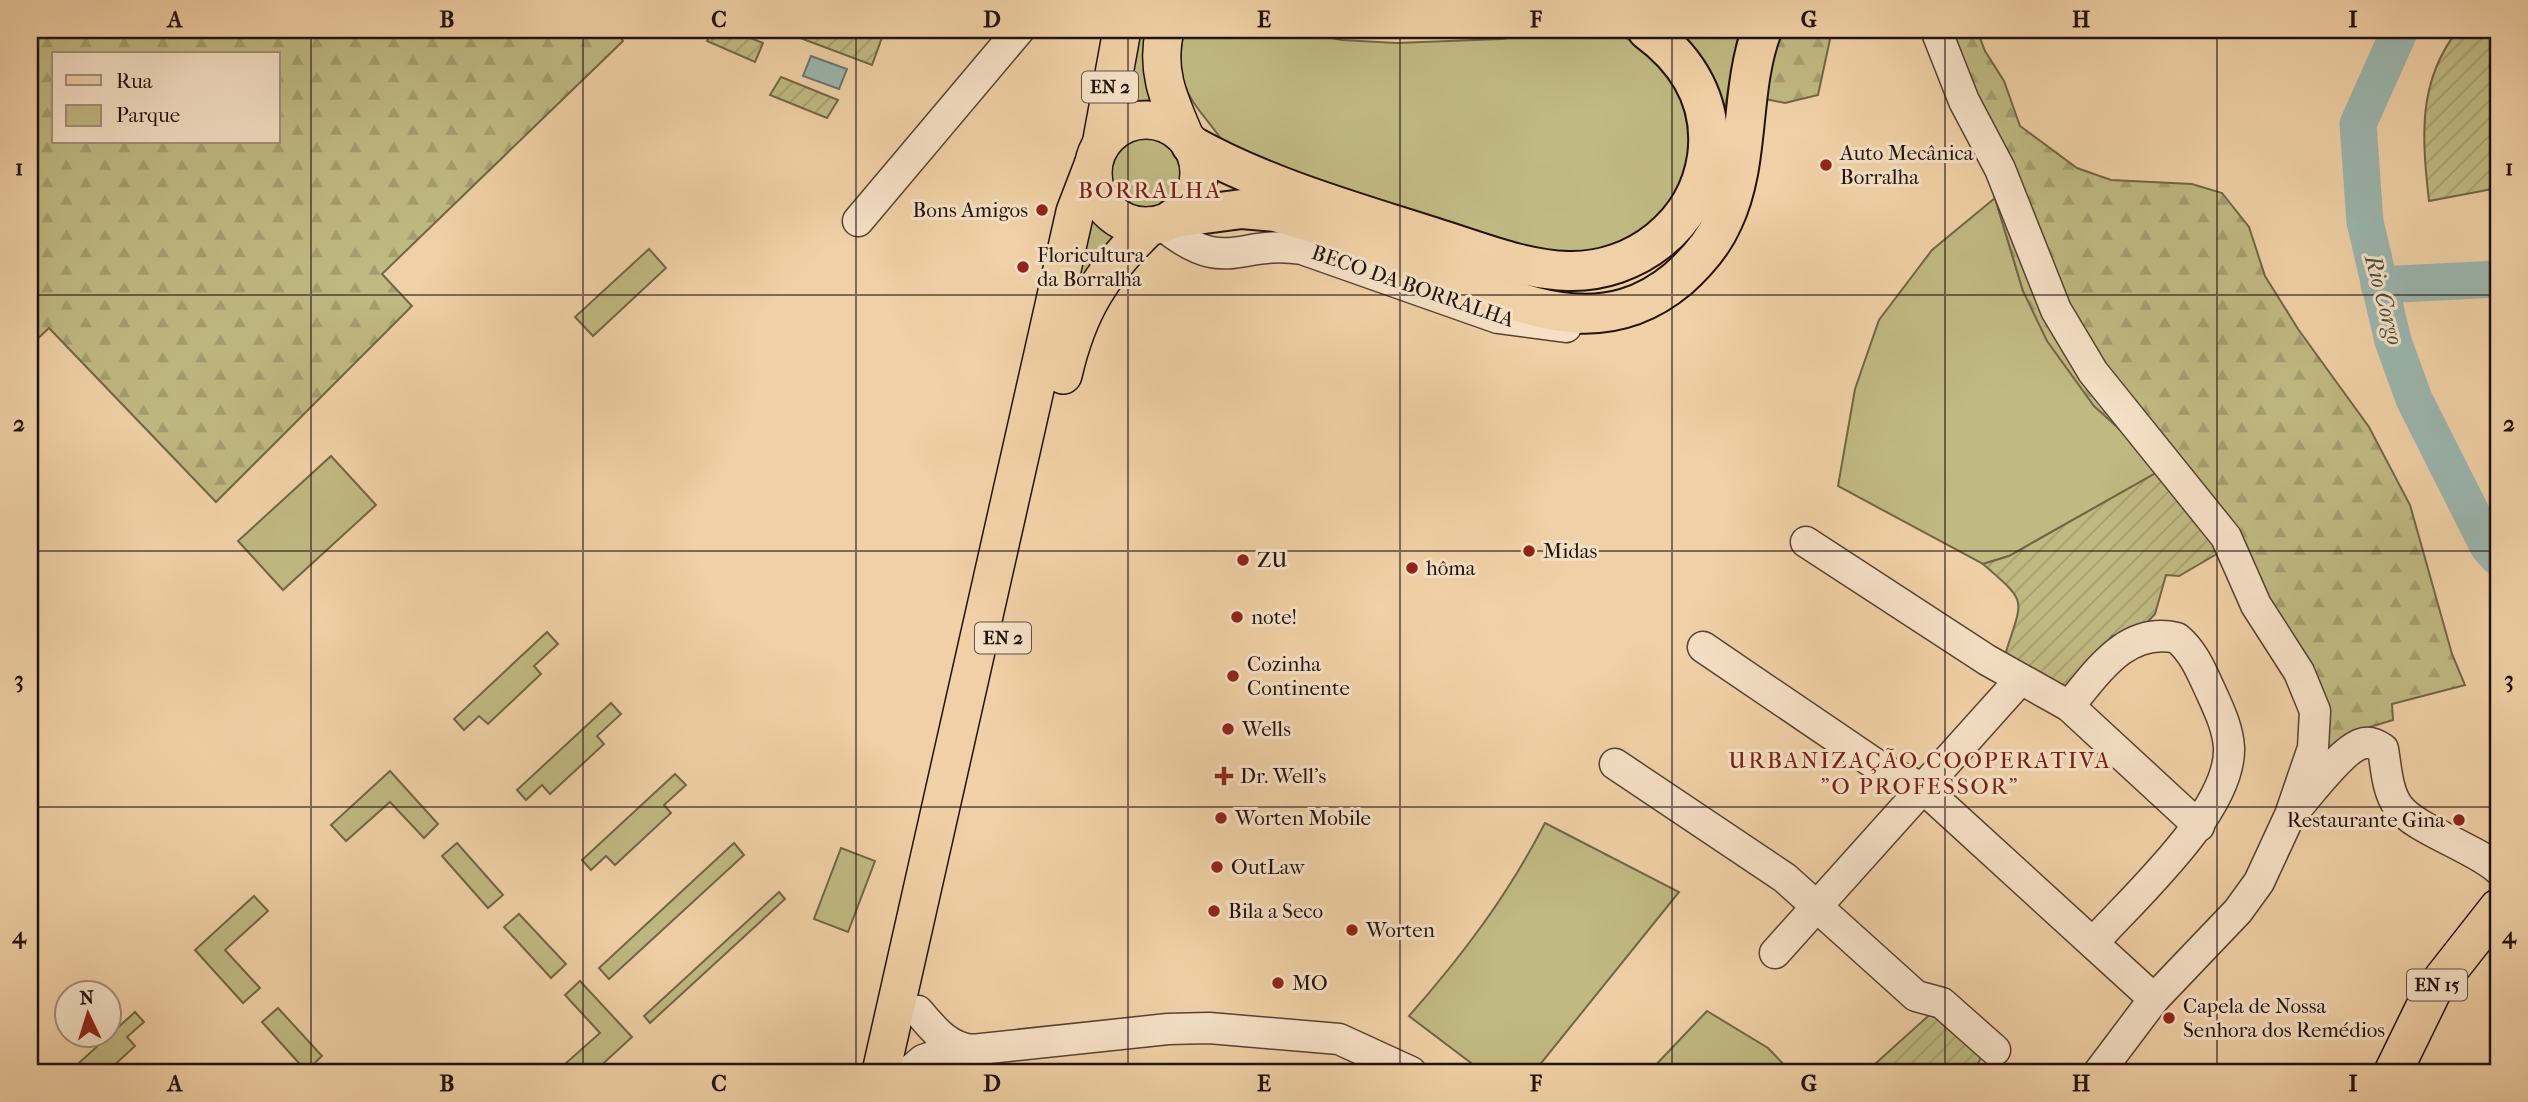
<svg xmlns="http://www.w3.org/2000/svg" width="2528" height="1102" font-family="'IM FELL French Canon',serif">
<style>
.green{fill:#c0b982;stroke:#716647;stroke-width:2}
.forest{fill:url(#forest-firs);stroke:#716647;stroke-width:2;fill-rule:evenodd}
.garden{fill:url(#garden-furrows);stroke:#716647;stroke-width:2}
.water{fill:#9bb6ae;stroke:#6b756d;stroke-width:2}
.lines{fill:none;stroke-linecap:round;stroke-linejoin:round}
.river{stroke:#9bb6ae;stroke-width:37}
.minor-casing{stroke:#564232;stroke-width:33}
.major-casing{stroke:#22130c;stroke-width:40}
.highway-casing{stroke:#22130c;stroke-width:42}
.minor{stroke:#f5e0c5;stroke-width:30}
.major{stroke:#f0d0a6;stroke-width:37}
.highway{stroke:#f0d0a6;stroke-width:38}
.grid{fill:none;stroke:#22130c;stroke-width:2;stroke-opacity:0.55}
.poi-dot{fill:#8f2418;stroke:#f5e0c5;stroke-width:2.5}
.labels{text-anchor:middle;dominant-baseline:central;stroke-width:6;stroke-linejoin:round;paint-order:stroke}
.shield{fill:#f5e0c5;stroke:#615044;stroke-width:2}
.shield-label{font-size:19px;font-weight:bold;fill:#22130c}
.poi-label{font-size:21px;fill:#22130c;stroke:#f5e0c5;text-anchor:start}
.street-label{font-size:21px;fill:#22130c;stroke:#f5e0c5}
.neighbourhood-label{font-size:23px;letter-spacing:2px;fill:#7a1f14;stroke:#f5e0c5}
.water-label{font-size:23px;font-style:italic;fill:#4c4c45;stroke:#f5e0c5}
.neatline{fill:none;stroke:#22130c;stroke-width:2.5}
.grid-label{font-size:23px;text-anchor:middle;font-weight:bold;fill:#22130c}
</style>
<defs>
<pattern id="forest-firs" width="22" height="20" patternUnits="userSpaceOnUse" patternTransform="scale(1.75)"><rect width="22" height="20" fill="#c0b982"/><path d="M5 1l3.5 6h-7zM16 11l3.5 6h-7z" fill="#a59e6f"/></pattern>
<pattern id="garden-furrows" width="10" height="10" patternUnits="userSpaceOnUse" patternTransform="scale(1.75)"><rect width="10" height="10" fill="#c0b982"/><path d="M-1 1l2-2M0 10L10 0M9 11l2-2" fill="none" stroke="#a59e6f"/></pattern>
</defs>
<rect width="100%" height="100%" fill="#f0d0a6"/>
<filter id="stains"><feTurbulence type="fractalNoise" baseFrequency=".00286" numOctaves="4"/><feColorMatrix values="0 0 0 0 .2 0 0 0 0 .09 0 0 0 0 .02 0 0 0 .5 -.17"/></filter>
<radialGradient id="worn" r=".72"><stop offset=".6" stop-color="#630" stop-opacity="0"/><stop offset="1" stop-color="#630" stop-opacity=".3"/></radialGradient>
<g class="green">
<polygon points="1131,30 1152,30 1145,61 1150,100 1125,102"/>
<path d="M 1184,30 L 1288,30 L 1342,40 L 1396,43 L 1502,39 L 1557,30 L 1598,30 L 1626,38 L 1640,47 L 1666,72 L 1684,104 L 1690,143 L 1683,193 L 1631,249 L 1526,259 L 1226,146 C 1194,99 1172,93 1184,30 Z"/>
<polygon points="1677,30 1739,30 1725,107 1699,57"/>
<path d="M 1143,136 C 1203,140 1188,218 1139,207 C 1129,205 1119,198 1114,188 C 1101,163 1120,141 1143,136 Z"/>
<polygon points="1995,198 2023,291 2163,469 2009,556 1983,564 1838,486 1855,389 1879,320 1932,250"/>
<polygon points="1088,211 1118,238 1076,294"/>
<polygon points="649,249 666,268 593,336 575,317"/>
<polygon points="331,456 376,505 283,590 238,541"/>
<polygon points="547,632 558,644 534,666 541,674 488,724 479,716 464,730 454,719"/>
<polygon points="611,703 621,714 597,736 604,744 550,794 542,785 526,800 517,790"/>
<polygon points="390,771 438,824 424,838 390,802 346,841 331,825"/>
<polygon points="675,774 686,785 664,805 671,813 615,865 606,856 591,870 582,860"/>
<path d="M 1545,823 L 1679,892 L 1534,1072 L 1483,1072 L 1409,1016 C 1462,956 1508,895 1545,823 Z"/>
<polygon points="457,843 503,895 488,908 442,856"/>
<polygon points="734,843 744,855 609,979 599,968"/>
<polygon points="841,848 875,861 848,932 814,919"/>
<polygon points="779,892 785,899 650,1023 644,1016"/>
<polygon points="254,896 268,911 225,950 260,988 243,1003 195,950"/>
<polygon points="519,914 566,964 551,978 504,927"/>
<polygon points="580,981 632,1037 594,1072 556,1072 600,1033 565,995"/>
<polygon points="278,1008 322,1056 306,1071 262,1022"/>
<polygon points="1707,1011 1768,1048 1791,1072 1649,1072"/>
<polygon points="135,1012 144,1022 127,1037 135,1046 107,1072 69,1072"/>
</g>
<g class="forest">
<path d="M 30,30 L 617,30 L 623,41 L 382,274 L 412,306 L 216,502 L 49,328 L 30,346 ZM 54,54 L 278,54 L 278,142 L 54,142 Z"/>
<polygon points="1775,30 1832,30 1818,95 1785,103 1760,98"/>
<polygon points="1878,30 1977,30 1985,51 2004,81 2020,126 2077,168 2111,180 2192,184 2222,193 2249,227 2265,276 2298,329 2369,427 2410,505 2452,654 2465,685 2392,704 2393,720 2370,727 2324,765 2322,717 2163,469 2094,406 2047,341 2023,291 1995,198 1966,122 1927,36"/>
</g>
<g class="garden">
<polygon points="712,30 730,30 763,43 755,62 707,41"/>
<polygon points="779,30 876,30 884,32 872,65"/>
<path d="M 2458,30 L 2498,30 L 2498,188 L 2429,201 C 2422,139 2417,81 2458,30 Z"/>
<polygon points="781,77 838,100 827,118 770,95"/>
<path d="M 2163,469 L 2227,548 L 2179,576 L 2166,575 L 2155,614 L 2142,628 L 2112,636 L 2077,688 L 2069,693 L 2005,655 C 2023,597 2029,604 1983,564 L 2009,556 Z"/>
<polygon points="1936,1009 1984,1051 1974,1072 1866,1072"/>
</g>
<polygon class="water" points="811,56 847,69 839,89 803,76"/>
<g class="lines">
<g class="river">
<polyline points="2400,30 2358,124 2365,222 2393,341 2414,399 2488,546 2498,557"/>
<polyline points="2379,285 2498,279"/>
</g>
<g class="minor-casing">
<g id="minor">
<polyline points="1936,30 1964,101 2000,169 2056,310 2093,372 2226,537 2256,605 2299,672 2315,711 2313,748 2290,815 2259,882 2238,911 2154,999 2099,1072"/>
<polyline points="858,221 1019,30"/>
<path d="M 1161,224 C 1226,278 1237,239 1302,249 L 1498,318 L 1566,327"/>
<polyline points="1806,542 1987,660 2069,706 2199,826"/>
<polyline points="1703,647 1884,770 1923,788 2154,999"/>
<path d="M 2069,706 C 2097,673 2126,626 2177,638 C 2194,652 2202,673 2211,692 C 2219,710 2228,728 2229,748 C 2231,811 2133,898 2093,943"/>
<polyline points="1615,764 1785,878 1916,996 1942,1003 1995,1050"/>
<path d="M 2297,808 C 2311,792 2342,750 2361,744 C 2369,741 2376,744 2383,749 C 2386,766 2387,791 2398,806 C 2414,829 2473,847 2498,869"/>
<polyline points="1775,953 2020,680"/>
<path d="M 918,1011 C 933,1029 949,1049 974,1050"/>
<polyline points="909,1072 923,1060 943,1053 1168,1029 1209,1028 1339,1039 1411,1072"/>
</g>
</g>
<g class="major-casing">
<g id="major">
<path d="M 1165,30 C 1155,70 1169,100 1185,137"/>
<circle cx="1146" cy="173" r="53"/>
<polyline points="1101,145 1122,30"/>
<path d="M 1063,375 C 1078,309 1102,272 1150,226"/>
<polyline points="881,1072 1075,212 1093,165"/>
<polyline points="2393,1072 2432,992 2498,908"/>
</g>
</g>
<g class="highway-casing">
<g id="highway">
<path d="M 1191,145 C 1268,188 1355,212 1439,239 C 1481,252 1524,270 1568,271 C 1635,273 1697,225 1707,157 C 1714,104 1689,61 1647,30"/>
<path d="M 1174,218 L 1242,209 L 1275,212 C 1336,227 1395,256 1454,279 C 1531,308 1605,340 1678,279 C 1697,262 1713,244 1723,221 C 1751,162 1739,91 1762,30"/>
</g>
</g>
<use href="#minor" class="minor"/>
<use href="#major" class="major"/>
<use href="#highway" class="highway"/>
</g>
<path class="grid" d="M 311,30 L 311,1072M 583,30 L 583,1072M 856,30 L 856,1072M 1128,30 L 1128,1072M 1400,30 L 1400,1072M 1672,30 L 1672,1072M 1945,30 L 1945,1072M 2217,30 L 2217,1072M 30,295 L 2498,295M 30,551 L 2498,551M 30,807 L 2498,807"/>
<g class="poi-dot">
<circle cx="1826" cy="165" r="7"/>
<circle cx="1042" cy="210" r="7"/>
<circle cx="1023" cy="267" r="7"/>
<circle cx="1529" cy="551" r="7"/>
<circle cx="1243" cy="560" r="7"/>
<circle cx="1412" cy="568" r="7"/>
<circle cx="1237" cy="617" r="7"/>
<circle cx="1233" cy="676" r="7"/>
<circle cx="1228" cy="729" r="7"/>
<path d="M1220.5 765.5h7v7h7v7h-7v7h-7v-7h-7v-7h7z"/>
<circle cx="1221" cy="818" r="7"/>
<circle cx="2459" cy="820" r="7"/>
<circle cx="1217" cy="867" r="7"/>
<circle cx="1214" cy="911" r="7"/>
<circle cx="1352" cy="930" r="7"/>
<circle cx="1278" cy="983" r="7"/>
<circle cx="2169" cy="1018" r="7"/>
</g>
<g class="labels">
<g class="shield">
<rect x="1082" y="71.5" width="56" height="31" rx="5"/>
<rect x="975" y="622.5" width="56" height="31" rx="5"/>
<rect x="2407" y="969.5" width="60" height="31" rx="5"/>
</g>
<g class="shield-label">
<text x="1110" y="87">EN 2</text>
<text x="1003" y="638">EN 2</text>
<text x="2437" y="985">EN 15</text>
</g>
<g class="poi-label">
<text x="1840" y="153">Auto Mecânica<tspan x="1840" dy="24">Borralha</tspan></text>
<text x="1028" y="210" text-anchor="end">Bons Amigos</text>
<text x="1037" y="255">Floricultura<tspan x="1037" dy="24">da Borralha</tspan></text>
<text x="1543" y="551">Midas</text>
<text x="1257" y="560">ZU</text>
<text x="1426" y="568">hôma</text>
<text x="1251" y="617">note!</text>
<text x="1247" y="664">Cozinha<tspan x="1247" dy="24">Continente</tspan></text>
<text x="1242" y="729">Wells</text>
<text x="1240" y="776">Dr. Well's</text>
<text x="1235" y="818">Worten Mobile</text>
<text x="2445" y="820" text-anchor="end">Restaurante Gina</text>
<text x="1231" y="867">OutLaw</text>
<text x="1228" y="911">Bila a Seco</text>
<text x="1366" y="930">Worten</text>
<text x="1292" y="983">MO</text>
<text x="2183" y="1006">Capela de Nossa<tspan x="2183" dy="24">Senhora dos Remédios</tspan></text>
</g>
<g class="street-label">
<text transform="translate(1413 286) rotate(19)">BECO DA BORRALHA</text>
</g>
<g class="neighbourhood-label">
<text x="1150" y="190">BORRALHA</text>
<text x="1920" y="760">URBANIZAÇÃO COOPERATIVA<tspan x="1920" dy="26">"O PROFESSOR"</tspan></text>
</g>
<g class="water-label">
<text transform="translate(2384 300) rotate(75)">Rio Corgo</text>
</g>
</g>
<rect width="2528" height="1102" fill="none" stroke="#f0d0a6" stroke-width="77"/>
<rect x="52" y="52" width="228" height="91" fill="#f5e0c5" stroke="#a18e7b" stroke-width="2"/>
<rect x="66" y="75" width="35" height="10" fill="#f0d0a6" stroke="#a18e7b" stroke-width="2"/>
<text x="116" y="88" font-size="21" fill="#22130c">Rua</text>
<rect x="66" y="105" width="35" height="21" fill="#c0b982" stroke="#a18e7b" stroke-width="2"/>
<text x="116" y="122" font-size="21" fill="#22130c">Parque</text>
<g transform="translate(88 1014) rotate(356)"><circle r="33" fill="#f5e0c5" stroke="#a18e7b" stroke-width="2"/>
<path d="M0-5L12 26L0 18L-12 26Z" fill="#8f2418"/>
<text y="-10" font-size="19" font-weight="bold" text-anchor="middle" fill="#22130c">N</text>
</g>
<rect x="38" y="38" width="2452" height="1026" class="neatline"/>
<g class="grid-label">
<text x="175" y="27">A</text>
<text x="447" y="27">B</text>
<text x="719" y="27">C</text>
<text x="992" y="27">D</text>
<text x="1264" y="27">E</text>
<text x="1536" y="27">F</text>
<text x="1809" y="27">G</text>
<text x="2081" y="27">H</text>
<text x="2353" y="27">I</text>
<text x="19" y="175">1</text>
<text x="2509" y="175">1</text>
<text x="19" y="431">2</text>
<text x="2509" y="431">2</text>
<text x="19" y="687">3</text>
<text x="2509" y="687">3</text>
<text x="19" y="943">4</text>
<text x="2509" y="943">4</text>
<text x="175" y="1091">A</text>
<text x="447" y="1091">B</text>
<text x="719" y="1091">C</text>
<text x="992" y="1091">D</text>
<text x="1264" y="1091">E</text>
<text x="1536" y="1091">F</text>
<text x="1809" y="1091">G</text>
<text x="2081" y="1091">H</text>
<text x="2353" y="1091">I</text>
</g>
<rect width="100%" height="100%" filter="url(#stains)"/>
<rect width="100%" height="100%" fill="url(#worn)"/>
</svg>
